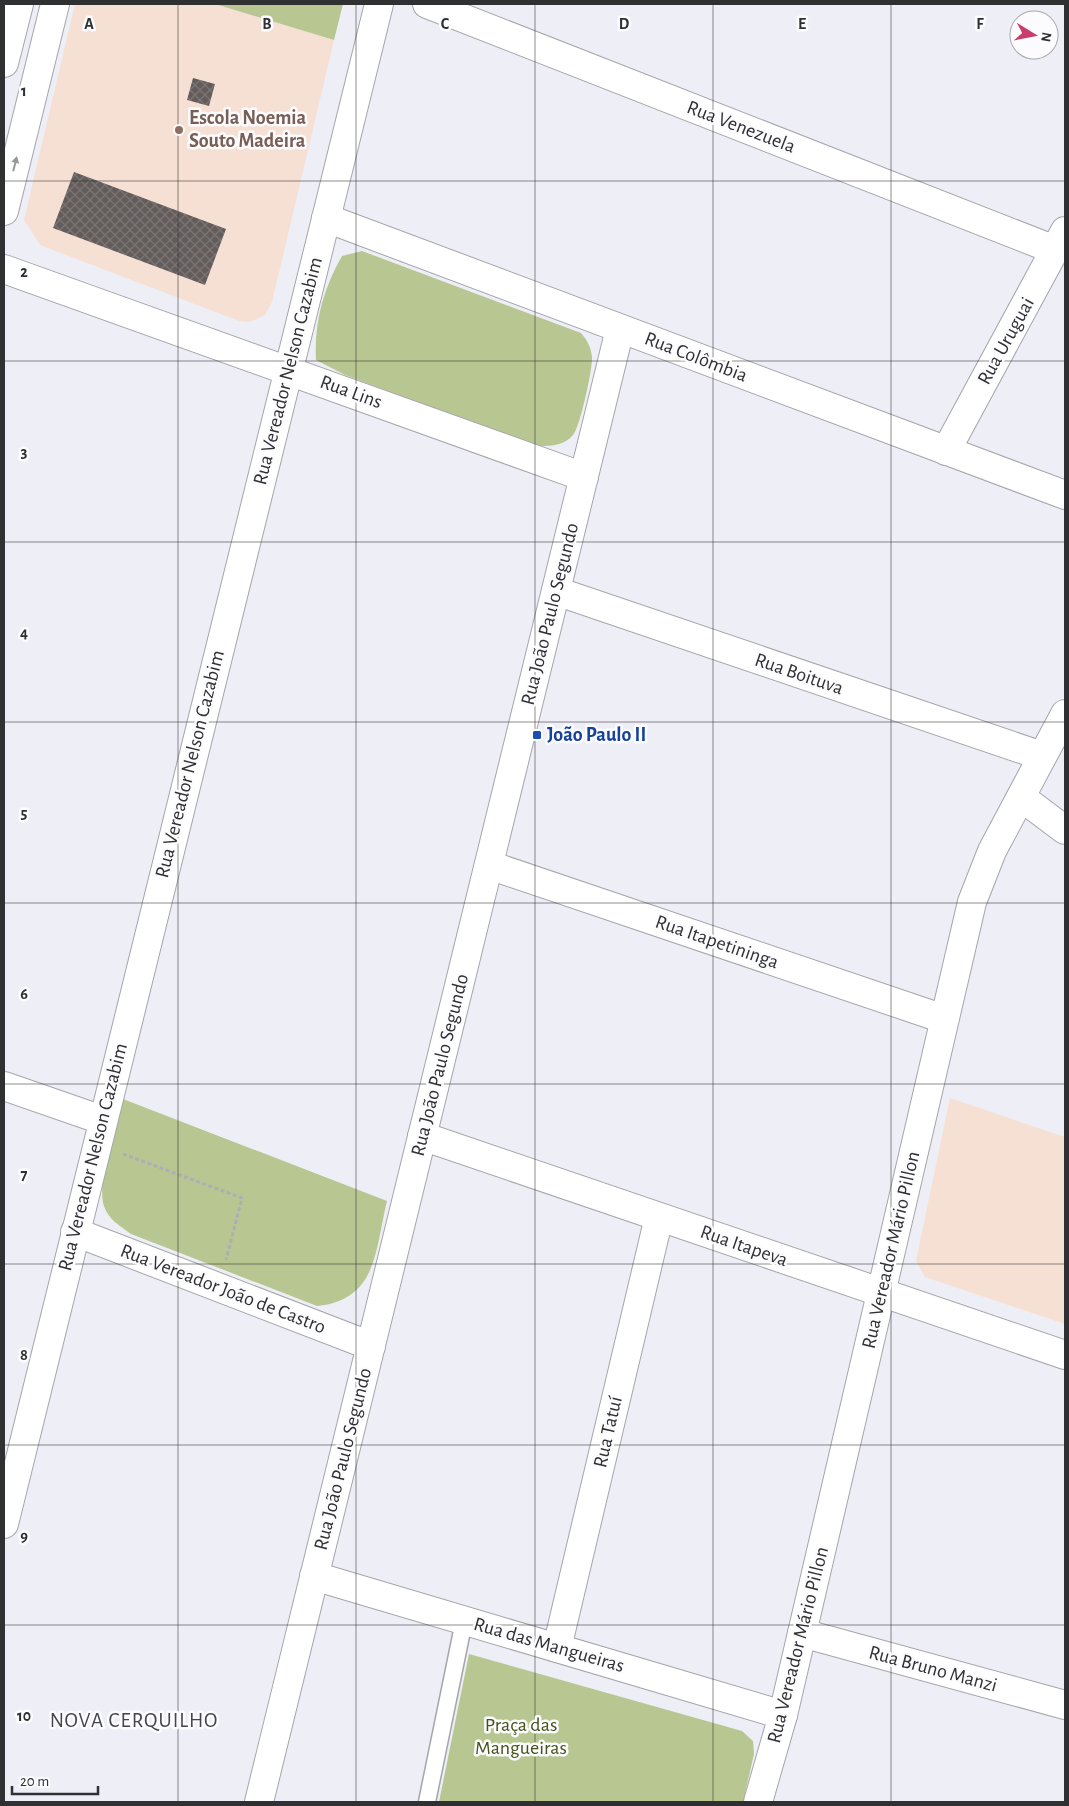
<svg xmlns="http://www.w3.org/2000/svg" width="1069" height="1806" font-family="'Alegreya Sans',sans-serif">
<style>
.education{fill:#f6e0d3}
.green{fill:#b8c791}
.building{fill:url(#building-cross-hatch)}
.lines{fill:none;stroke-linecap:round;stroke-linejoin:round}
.service-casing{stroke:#a5a5ac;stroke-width:19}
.minor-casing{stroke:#a5a5ac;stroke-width:30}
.tertiary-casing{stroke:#a5a5ac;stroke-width:30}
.secondary-casing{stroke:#a5a5ac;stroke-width:30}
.path{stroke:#adaeb4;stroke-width:3;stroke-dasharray:4 2.5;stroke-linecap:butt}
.service{stroke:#fff;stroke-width:16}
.minor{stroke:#fff;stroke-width:28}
.tertiary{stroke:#fff;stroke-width:28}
.secondary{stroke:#fff;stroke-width:28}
.oneway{fill:#979898}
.grid{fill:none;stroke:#2f3032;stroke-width:1;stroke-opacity:0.55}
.education-dot{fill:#8d6e63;stroke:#fcfcff;stroke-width:2}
.transit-dot{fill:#1a4fb4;stroke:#fcfcff;stroke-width:2}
.labels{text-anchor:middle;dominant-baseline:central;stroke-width:5;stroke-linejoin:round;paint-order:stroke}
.education-label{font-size:20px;font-weight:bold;fill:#785e54;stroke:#fcfcff;text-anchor:start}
.street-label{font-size:20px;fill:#2f3032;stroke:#fcfcff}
.transit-label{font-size:20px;font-weight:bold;fill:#164399;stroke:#fcfcff;text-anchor:start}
.park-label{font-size:20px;fill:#455218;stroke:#fcfcff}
.neighbourhood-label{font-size:21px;letter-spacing:1px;fill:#44444a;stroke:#fcfcff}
.grid-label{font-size:16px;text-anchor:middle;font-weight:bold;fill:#2f3032;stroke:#fcfcff;stroke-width:5;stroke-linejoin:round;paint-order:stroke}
</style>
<defs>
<pattern id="building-cross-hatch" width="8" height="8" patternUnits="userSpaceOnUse" patternTransform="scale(1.25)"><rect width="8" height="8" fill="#635c5b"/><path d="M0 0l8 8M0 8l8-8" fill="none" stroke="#7a7575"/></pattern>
</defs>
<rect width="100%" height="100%" fill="#edeef6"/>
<g class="education">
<polygon points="75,4 215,4 334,40 272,302 265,315 250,322 239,321 40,245 24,220"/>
<polygon points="950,1098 1065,1137 1065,1324 925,1277 916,1261"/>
</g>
<g class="green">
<polygon points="215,4 343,4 334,40"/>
<path d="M 362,251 L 581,333 C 587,340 591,347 592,357 C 593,367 580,428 573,435 C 563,447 548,446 534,446 L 345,375 L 316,360 C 314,323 323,289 342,256 Z"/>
<path d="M 123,1099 L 387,1201 C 375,1249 378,1300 317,1306 L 131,1234 C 120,1226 108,1219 104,1206 C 96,1185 117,1123 123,1099 Z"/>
<polygon points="469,1654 742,1731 753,1741 754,1754 743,1802 439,1802"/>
</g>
<g class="building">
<polygon points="193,78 215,84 209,106 187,100"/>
<polygon points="74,172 226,229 205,285 53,228"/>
</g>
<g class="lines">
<g class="service-casing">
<polyline id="service" points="427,1802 464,1621"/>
</g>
<g class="minor-casing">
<g id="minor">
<polyline points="427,4 1055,250"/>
<polyline points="326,218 1065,495"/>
<polyline points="4,269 584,477"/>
<polyline points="946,451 1065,231"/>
<polyline points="556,591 1042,756"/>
<polyline points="1021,797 1065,830"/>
<polyline points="489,865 944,1019"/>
<polyline points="4,1086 102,1120"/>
<polyline points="422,1136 1065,1355"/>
<polyline points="75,1232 371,1346"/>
<polyline points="4,1524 379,4"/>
<polyline points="314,1576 783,1715"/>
<polyline points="802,1633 1065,1705"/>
<polyline points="557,1648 659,1217"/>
<polyline points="259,1802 620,329"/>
</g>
</g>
<g class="tertiary-casing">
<polyline id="tertiary" points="758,1802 783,1715 972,902 992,851 1065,714"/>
</g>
<g class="secondary-casing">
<g id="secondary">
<polyline points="4,63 19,4"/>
<polyline points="4,211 55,4"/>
</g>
</g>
<polyline class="path" points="123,1154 242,1198 226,1260"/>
<use href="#service" class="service"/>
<use href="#minor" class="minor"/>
<use href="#tertiary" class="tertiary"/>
<use href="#secondary" class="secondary"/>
</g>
<defs><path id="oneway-solid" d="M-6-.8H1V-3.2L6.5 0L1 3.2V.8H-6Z" transform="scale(1.25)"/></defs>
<use class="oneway" href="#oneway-solid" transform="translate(15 164) rotate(-76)"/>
<path class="grid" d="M 178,4 L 178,1802M 356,4 L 356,1802M 535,4 L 535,1802M 713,4 L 713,1802M 891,4 L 891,1802M 4,181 L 1065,181M 4,361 L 1065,361M 4,542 L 1065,542M 4,722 L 1065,722M 4,903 L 1065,903M 4,1084 L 1065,1084M 4,1264 L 1065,1264M 4,1445 L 1065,1445M 4,1625 L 1065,1625"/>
<circle class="education-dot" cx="179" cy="130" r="5"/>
<rect class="transit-dot" x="532" y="730" width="10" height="10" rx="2.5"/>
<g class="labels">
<g class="education-label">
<text x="189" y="118">Escola Noemia<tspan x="189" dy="23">Souto Madeira</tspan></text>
</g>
<g class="street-label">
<text transform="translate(741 127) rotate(21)">Rua Venezuela</text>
<text transform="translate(1006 341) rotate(-61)">Rua Uruguai</text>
<text transform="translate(696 357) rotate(21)">Rua Colômbia</text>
<text transform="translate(288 371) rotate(-76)">Rua Vereador Nelson Cazabim</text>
<text transform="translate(351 392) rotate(20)">Rua Lins</text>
<text transform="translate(550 614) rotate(-76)">Rua João Paulo Segundo</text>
<text transform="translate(799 674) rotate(19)">Rua Boituva</text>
<text transform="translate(190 764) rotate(-76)">Rua Vereador Nelson Cazabim</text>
<text transform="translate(717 942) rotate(19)">Rua Itapetininga</text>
<text transform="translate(440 1065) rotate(-76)">Rua João Paulo Segundo</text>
<text transform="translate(93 1157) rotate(-76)">Rua Vereador Nelson Cazabim</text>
<text transform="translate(744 1246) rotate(19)">Rua Itapeva</text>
<text transform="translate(891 1250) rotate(-77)">Rua Vereador Mário Pillon</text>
<text transform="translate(223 1289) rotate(21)">Rua Vereador João de Castro</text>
<text transform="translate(608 1432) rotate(-77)">Rua Tatuí</text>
<text transform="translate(343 1459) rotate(-76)">Rua João Paulo Segundo</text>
<text transform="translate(549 1645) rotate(16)">Rua das Mangueiras</text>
<text transform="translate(798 1645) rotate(-76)">Rua Vereador Mário Pillon</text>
<text transform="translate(933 1669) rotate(15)">Rua Bruno Manzi</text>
</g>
<g class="transit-label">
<text x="547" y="735">João Paulo II</text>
</g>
<g class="park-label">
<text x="521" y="1725">Praça das<tspan x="521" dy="23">Mangueiras</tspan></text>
</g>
<g class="neighbourhood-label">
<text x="134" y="1720">NOVA CERQUILHO</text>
</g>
</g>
<g class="grid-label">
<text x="89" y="29">A</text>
<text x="267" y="29">B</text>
<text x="445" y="29">C</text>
<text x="624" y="29">D</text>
<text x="802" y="29">E</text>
<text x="980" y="29">F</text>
<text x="24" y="96">1</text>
<text x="24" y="277">2</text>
<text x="24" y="457">3</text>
<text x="24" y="638">4</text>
<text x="24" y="818">5</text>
<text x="24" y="999">6</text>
<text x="24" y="1180">7</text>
<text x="24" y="1360">8</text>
<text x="24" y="1541">9</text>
<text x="24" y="1721">10</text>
</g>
<rect width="1069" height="1806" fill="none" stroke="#2f3032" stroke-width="10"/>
<g transform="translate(1034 35) rotate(100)"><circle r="24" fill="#fcfcff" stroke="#aaaaad"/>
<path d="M0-4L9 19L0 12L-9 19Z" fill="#ca3c6a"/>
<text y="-8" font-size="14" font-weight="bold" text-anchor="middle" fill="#2f3032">N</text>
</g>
<path d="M12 1786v8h86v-8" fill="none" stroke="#2f3032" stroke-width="2.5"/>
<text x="20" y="1786" font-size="15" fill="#2f3032" stroke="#fcfcff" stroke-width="4" paint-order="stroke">20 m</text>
</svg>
